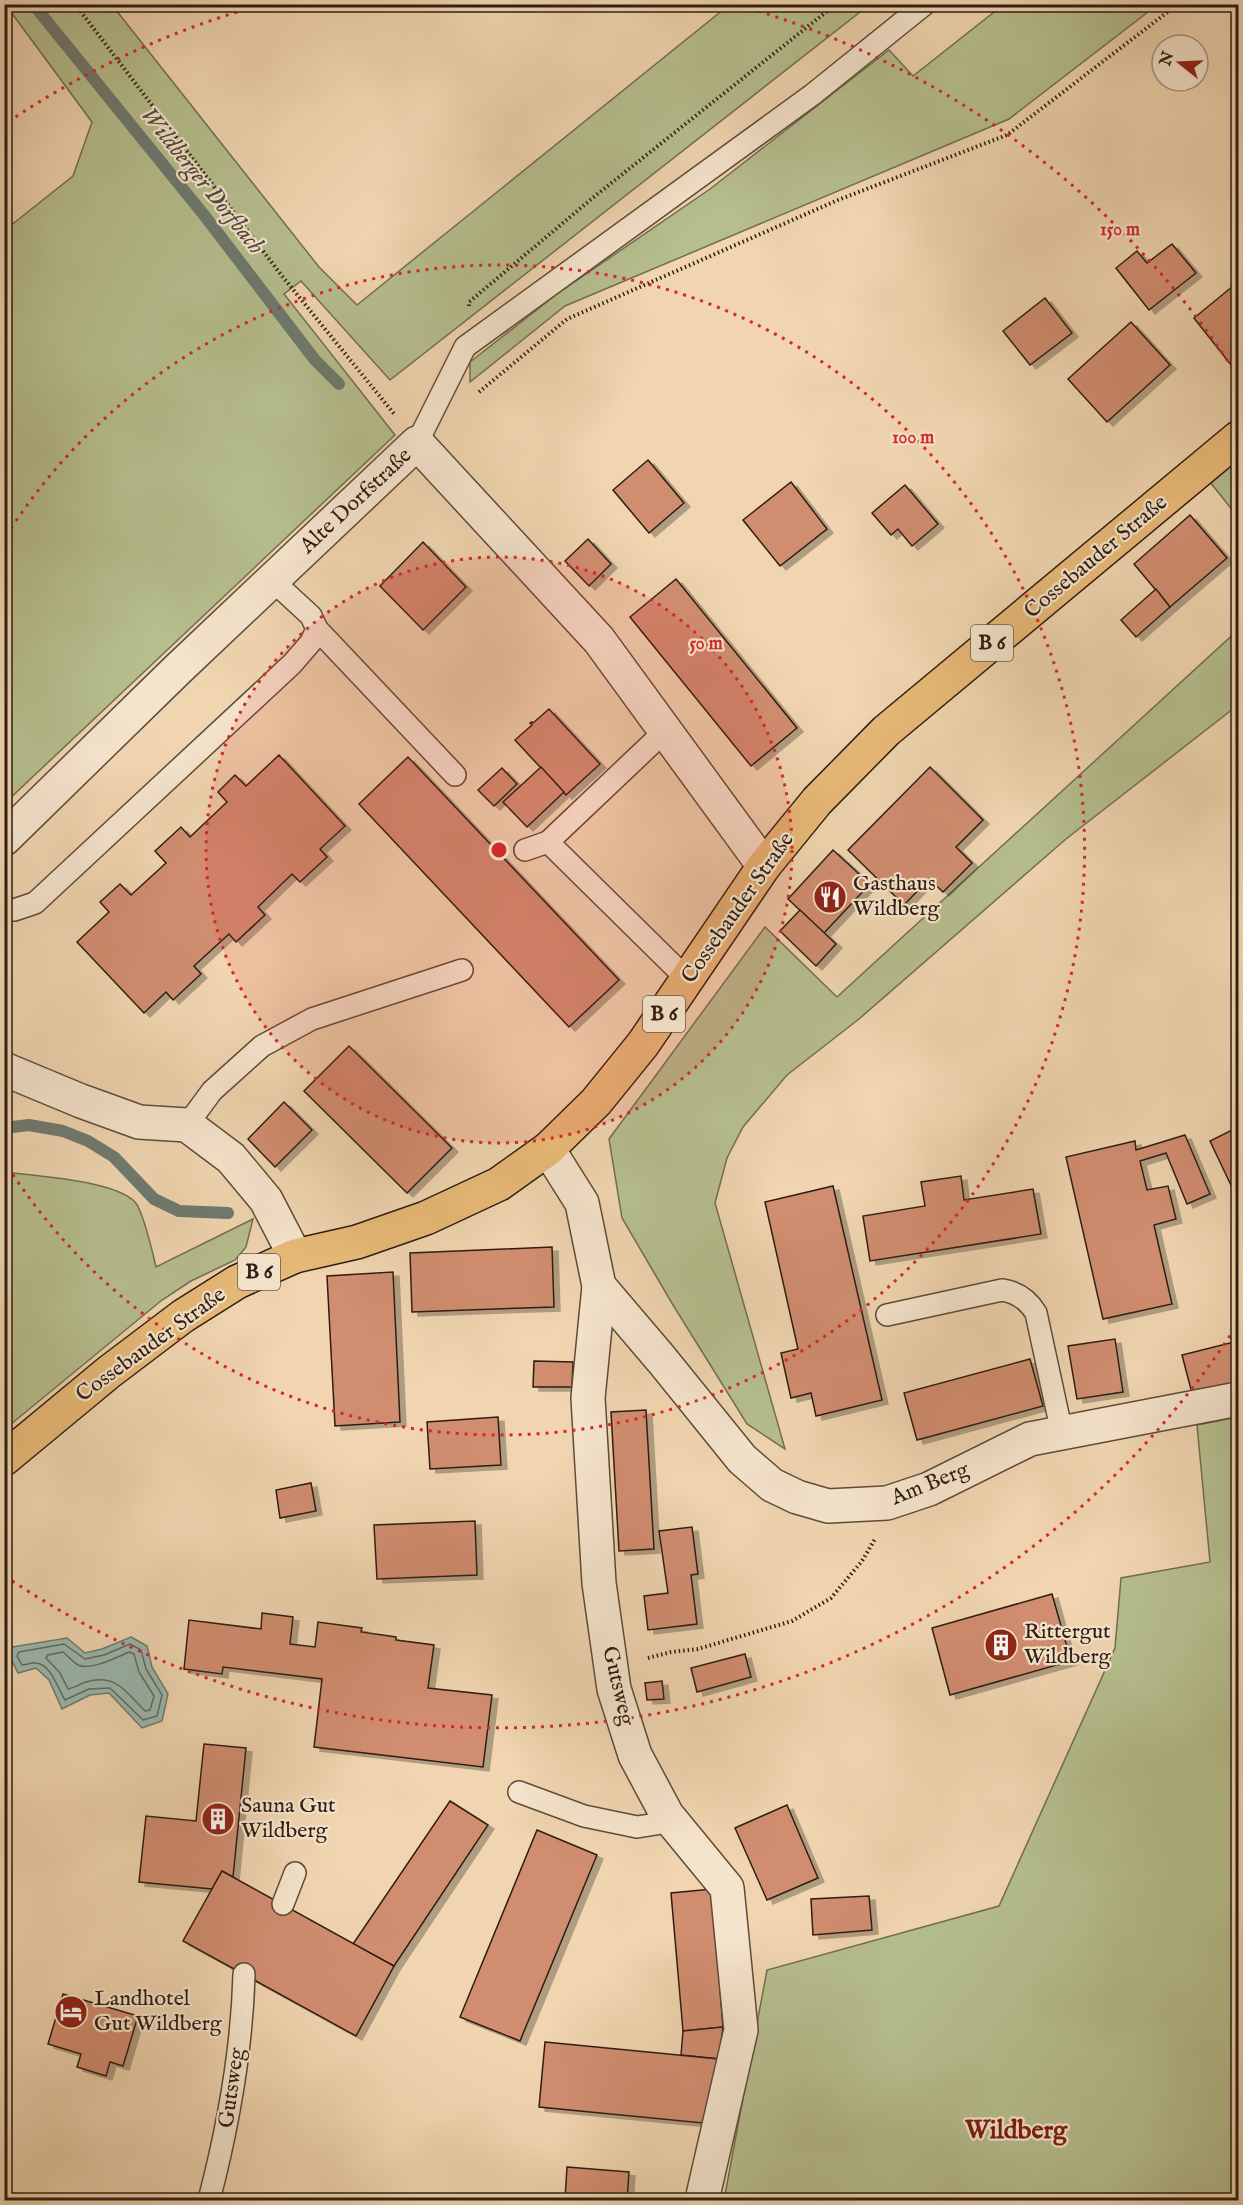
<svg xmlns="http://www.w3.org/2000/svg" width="1243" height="2205" font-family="'IM FELL English',serif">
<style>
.green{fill:#b6be8e;stroke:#726e50;stroke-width:1.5}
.water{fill:#9ab8af;stroke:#6e7a70;stroke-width:1.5}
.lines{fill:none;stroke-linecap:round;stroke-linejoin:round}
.shore{stroke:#646a60;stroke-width:1.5}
.stream{stroke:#6e7a70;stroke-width:12}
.building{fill:#d18d6f;stroke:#2d1d12;stroke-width:1.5;filter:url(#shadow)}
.service-casing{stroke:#5e4b3a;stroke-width:24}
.minor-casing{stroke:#5e4b3a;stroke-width:36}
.primary-casing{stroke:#2d1d12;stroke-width:36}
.path{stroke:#2d1d12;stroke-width:4;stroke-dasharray:1.5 3;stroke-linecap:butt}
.service{stroke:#f5e4cc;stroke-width:21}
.minor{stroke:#f5e4cc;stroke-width:33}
.primary{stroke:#e8ba78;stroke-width:33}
.ring{fill:none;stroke:#d62828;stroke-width:3;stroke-dasharray:3 6}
.labels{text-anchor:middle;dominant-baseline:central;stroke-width:4.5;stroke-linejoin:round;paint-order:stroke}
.shield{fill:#f5e4cc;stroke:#69594a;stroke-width:1.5}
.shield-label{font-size:21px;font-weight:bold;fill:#2d1d12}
.street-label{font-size:22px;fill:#2d1d12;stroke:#f5e4cc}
.poi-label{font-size:22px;fill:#2d1d12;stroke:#f5e4cc;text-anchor:start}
.water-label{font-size:24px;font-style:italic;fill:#4e4c41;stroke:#f5e4cc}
.quarter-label{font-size:26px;font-weight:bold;fill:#7a1f14;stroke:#f5e4cc}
.centre{fill:#d62828;stroke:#f5e4cc;stroke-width:3}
.ring-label{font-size:18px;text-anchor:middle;font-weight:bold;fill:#d62828;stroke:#f5e4cc;stroke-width:4.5;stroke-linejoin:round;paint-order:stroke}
</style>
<defs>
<filter id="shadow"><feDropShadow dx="6" dy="4" stdDeviation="0" flood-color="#0004"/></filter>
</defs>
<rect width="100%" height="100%" fill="#f0d5b0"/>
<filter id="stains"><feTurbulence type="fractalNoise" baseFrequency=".00333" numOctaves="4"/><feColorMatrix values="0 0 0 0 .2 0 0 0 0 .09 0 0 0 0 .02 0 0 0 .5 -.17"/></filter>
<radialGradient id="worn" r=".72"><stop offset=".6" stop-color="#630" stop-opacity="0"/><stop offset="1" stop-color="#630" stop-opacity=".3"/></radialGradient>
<g class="green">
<polygon points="5,4 112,5 319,267 357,305 729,5 869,5 390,380 301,281 284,294 395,435 5,803 5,230 73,176 92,122"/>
<polygon points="1003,5 1157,5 1009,119 565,306 470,382 470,362 557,294 710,189 889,50 913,76"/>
<polygon points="1238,459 1238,517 1210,482"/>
<polygon points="1238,630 1238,705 1066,839 859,1019 787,1075 743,1127 727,1158 715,1203 785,1449 747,1424 673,1305 622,1218 609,1139 765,927 837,997"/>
<path d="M 5,1172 C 35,1176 114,1180 135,1202 C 143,1211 153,1254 156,1267 L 253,1219 L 246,1247 L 235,1260 L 191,1281 L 162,1300 L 5,1429 Z"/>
<polygon points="1238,1417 1238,2200 724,2200 767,1970 999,1906 1115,1648 1121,1578 1210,1562 1197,1425"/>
</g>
<polygon class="water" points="131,1637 147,1646 152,1667 168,1694 162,1721 142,1728 109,1693 90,1695 62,1709 49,1680 36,1668 18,1673 6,1648 67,1638 85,1653 102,1649"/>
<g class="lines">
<g class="shore">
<path d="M 64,1644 L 85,1659 L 104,1655 L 130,1644 L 141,1650 L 146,1669 L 162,1695 L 157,1716 L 143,1720 L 110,1688 L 89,1689 L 65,1700 C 58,1689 51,1664 36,1663 C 32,1662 26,1665 22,1665 L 17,1656 L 19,1652 Z"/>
<path d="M 63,1652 C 68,1656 73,1662 78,1665 C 91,1671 117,1657 129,1652 L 134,1654 L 139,1672 L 154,1696 L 150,1710 L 145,1711 C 126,1692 116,1673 86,1682 C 79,1684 75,1688 68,1689 L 60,1673 L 46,1658 L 48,1655 Z"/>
</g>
<g class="stream">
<polyline points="33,4 204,215 315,360 339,384"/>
<polyline points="4,1128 29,1125 63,1131 88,1141 114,1157 154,1199 179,1211 228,1213"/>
</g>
</g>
<g class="building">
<polygon points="1172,244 1196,273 1149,310 1116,268 1137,251 1147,263"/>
<polygon points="1238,282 1238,359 1231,365 1194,318"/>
<polygon points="1045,298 1072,333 1030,365 1003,331"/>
<polygon points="1131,322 1170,365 1107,422 1068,379"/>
<polygon points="648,460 684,503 649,533 613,490"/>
<polygon points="791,482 827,529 780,566 743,520"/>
<polygon points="905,485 938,524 912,546 898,529 891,535 872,513"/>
<polygon points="1190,515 1227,558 1170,607 1134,564"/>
<polygon points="588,539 611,564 589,586 565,561"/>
<polygon points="423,542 466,587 423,630 380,586"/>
<polygon points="676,579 797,728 751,766 630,617"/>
<polygon points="1156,589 1170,607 1136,637 1121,620"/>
<polygon points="549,709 600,764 566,795 515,740 532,725 530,723 532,722 533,723"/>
<polygon points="279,755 345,826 320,849 327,857 300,882 292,874 258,907 265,915 236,942 229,934 194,966 201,974 173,1000 166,992 144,1013 77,942 109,912 100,902 120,884 131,895 166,863 155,851 181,827 190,837 227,802 218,792 235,775 246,786"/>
<polygon points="408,757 619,980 569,1027 359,804"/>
<polygon points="541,767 564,792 527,827 503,802"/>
<polygon points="930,767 983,820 956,847 972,863 943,892 929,879 904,905 848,850"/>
<polygon points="502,768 517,784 494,806 478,790"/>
<polygon points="833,850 870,884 824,933 788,899"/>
<polygon points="800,910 836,944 816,966 780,931"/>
<polygon points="349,1046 452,1148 407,1193 304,1091"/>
<polygon points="284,1102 312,1130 275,1167 248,1139"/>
<polygon points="1238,1127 1238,1200 1210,1141"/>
<polygon points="1185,1135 1210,1194 1187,1204 1166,1153 1140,1161 1147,1190 1168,1186 1176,1219 1154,1225 1172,1304 1103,1319 1066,1157 1135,1141 1136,1150"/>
<polygon points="961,1176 964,1200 1033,1189 1041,1234 870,1261 863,1216 925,1206 921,1182"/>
<polygon points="833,1186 882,1400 816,1416 811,1393 791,1398 781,1353 798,1349 765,1202"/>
<polygon points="552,1247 554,1307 412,1312 410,1253"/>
<polygon points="393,1272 400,1422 335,1426 327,1276"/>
<polygon points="1115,1339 1123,1392 1077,1399 1068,1346"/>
<polygon points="1238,1341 1238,1390 1194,1401 1182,1355"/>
<polygon points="1030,1359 1043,1406 917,1440 904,1393"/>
<polygon points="534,1361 573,1362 572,1387 533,1387"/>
<polygon points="646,1410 654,1549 619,1551 611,1412"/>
<polygon points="498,1417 501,1465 430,1469 427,1422"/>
<polygon points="311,1483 316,1511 280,1518 276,1490"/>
<polygon points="475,1521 477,1575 377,1579 374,1525"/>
<polygon points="692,1527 698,1574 691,1575 697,1624 648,1630 644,1596 668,1593 659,1531"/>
<polygon points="1052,1594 1071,1661 950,1695 932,1628"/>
<polygon points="262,1613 293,1617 290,1644 315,1647 318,1622 362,1628 361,1632 396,1637 396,1640 434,1645 428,1688 492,1695 483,1767 314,1747 322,1679 223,1667 222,1674 184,1669 189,1620 261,1629"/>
<polygon points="745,1654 751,1677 697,1692 691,1668"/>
<polygon points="662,1681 664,1699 647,1700 645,1683"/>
<polygon points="204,1744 246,1748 233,1877 222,1871 212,1889 139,1882 146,1816 196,1821"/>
<polygon points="450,1801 488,1825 394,1966 353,1944"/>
<polygon points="787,1805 818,1878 767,1900 735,1828"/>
<polygon points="537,1830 597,1855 520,2041 460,2017"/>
<polygon points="222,1871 394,1966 356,2036 183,1941"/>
<polygon points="712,1889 723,2027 683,2031 671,1893"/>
<polygon points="869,1896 872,1930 813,1935 811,1899"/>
<polygon points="63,1994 138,2016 123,2066 110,2062 106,2076 77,2067 81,2054 48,2044"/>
<polygon points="723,2027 719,2059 681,2055 683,2031"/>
<polygon points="545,2042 719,2059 713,2124 539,2107"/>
<polygon points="567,2167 629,2172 627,2200 553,2200 553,2198 565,2199"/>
</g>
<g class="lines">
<g class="service-casing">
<g id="service">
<polyline points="417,443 465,347 812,95 925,4"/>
<polyline points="317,629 455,775"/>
<polyline points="548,842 665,731"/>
<polyline points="525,850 548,842 687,979"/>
<polyline points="4,909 14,910 35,903 292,664 311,642 317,629 311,616 272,580"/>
<polyline points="187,1125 212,1091 262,1046 312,1019 462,970"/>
<path d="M 887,1315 L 1002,1290 C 1017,1292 1028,1300 1036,1313 L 1062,1433"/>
<polyline points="519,1792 584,1816 637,1827 656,1824 667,1815"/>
<polyline points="283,1904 295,1873"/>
<path d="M 209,2200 C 228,2127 242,2051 244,1974"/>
</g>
</g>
<g class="minor-casing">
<g id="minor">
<polyline points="4,839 177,670 417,443 599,640 764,866"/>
<polyline points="4,1069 81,1101 139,1122 187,1125 231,1158 266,1200 295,1256"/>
<polyline points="548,1149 582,1203 599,1286 588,1398 599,1583 614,1689 635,1755 667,1815 727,1888 741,2030 702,2200"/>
<polyline points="599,1286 662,1360 742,1459 772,1485 797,1497 828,1506 887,1503 929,1489 1030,1439 1238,1399"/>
</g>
</g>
<g class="primary-casing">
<polyline id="primary" points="4,1459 109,1372 183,1316 237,1282 295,1256 357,1242 426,1218 499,1184 548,1149 596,1102 643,1044 764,866 817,801 886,731 1238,438"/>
</g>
<g class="path">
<polyline points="75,4 282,276 395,415"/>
<polyline points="469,306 469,302 595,196 836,4"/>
<polyline points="479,392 567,319 838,200 1007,135 1178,4"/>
<polyline points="648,1658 671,1652 698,1649 792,1621 831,1598 862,1561 875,1539"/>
</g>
<use href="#service" class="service"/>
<use href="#minor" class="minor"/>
<use href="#primary" class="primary"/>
</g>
<circle cx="499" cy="850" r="293" fill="#d62828" fill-opacity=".12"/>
<g class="ring">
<circle cx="499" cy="850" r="293"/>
<path d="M6 536A585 585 0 1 1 6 1164"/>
<path d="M1235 1328A878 878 0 0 1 8 1578M8 122A878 878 0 0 1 257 6M741 6A878 878 0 0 1 1235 372"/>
</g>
<defs>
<g id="restaurant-disc" transform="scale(1.725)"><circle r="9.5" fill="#8f2418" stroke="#f5e4cc"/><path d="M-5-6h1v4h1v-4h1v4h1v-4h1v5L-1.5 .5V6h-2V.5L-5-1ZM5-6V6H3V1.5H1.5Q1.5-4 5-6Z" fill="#fff"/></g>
<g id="building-disc" transform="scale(1.725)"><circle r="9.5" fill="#8f2418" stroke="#f5e4cc"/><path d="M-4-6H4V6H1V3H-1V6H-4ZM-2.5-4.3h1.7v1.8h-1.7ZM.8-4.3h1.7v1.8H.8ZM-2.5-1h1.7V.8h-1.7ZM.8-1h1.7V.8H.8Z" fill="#fff"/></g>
<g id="hotel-disc" transform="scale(1.725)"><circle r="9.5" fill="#8f2418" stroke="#f5e4cc"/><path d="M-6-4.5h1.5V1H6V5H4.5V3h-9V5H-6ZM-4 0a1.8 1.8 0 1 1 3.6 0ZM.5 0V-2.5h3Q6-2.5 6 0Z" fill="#fff"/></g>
</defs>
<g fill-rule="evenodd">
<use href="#restaurant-disc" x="830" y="897"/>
<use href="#building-disc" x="1001" y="1645"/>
<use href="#building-disc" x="218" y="1819"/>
<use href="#hotel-disc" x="71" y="2012"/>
</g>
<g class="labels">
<g class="shield">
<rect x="971" y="625" width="42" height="36" rx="4.5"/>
<rect x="643" y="996" width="42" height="36" rx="4.5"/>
<rect x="238" y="1254" width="42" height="36" rx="4.5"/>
</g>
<g class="shield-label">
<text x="992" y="643">B 6</text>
<text x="664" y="1014">B 6</text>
<text x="259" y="1272">B 6</text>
</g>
<g class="street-label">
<text transform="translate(356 501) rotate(-43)">Alte Dorfstraße</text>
<text transform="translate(1096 557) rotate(-40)">Cossebauder Straße</text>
<text transform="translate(738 908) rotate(-55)">Cossebauder Straße</text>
<text transform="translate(151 1345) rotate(-36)">Cossebauder Straße</text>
<text transform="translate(930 1484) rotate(-22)">Am Berg</text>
<text transform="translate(618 1686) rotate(77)">Gutsweg</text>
<text transform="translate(232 2088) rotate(-82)">Gutsweg</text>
</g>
<g class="poi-label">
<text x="853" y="884">Gasthaus<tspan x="853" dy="25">Wildberg</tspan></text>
<text x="1024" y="1632">Rittergut<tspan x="1024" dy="25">Wildberg</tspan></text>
<text x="241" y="1806">Sauna Gut<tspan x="241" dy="25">Wildberg</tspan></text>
<text x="94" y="1999">Landhotel<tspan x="94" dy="25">Gut Wildberg</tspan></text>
</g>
<g class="water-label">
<text transform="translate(202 181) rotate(51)">Wildberger Dorfbach</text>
</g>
<g class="quarter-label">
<text x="1016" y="2130">Wildberg</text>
</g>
</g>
<circle cx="499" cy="850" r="9" class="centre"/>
<g class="ring-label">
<text x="1120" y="235">150 m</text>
<text x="913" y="443">100 m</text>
<text x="706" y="649">50 m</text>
</g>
<rect width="1243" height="2205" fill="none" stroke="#f0d5b0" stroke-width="24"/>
<rect x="6" y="6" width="1231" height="2193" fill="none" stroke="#2d1d12" stroke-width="3"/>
<rect x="12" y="12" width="1219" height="2181" fill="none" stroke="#2d1d12" stroke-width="1.5"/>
<g transform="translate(1180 63) rotate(288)"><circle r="28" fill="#f5e4cc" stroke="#a59482" stroke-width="1.5"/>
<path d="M0-4.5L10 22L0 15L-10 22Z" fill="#8f2418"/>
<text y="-9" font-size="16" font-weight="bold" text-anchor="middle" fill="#2d1d12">N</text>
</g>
<rect width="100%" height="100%" filter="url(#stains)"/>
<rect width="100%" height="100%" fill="url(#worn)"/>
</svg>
